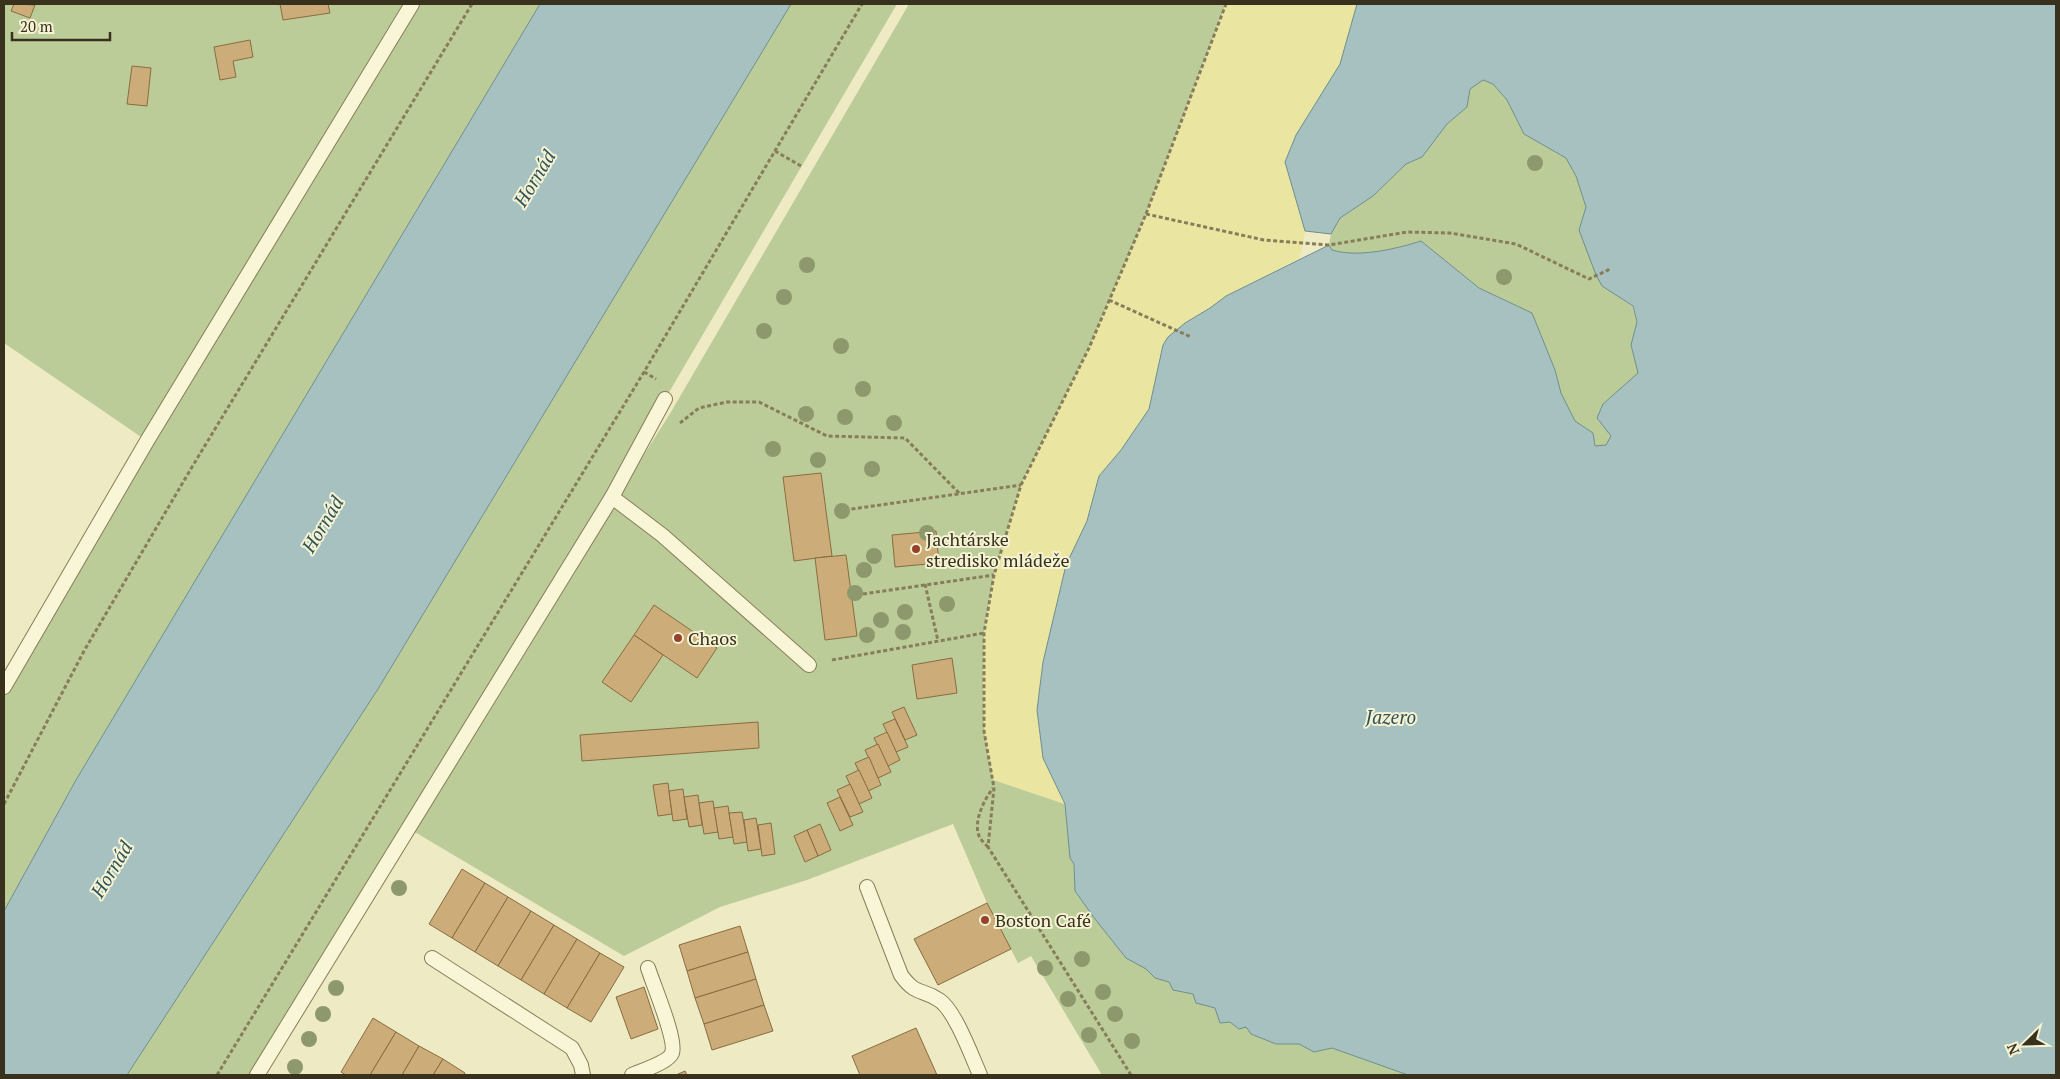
<svg xmlns="http://www.w3.org/2000/svg" width="2060" height="1079" font-family="'PT Serif',serif">
<style>
.green{fill:#bbcc98;fill-rule:evenodd}
.sand{fill:#eae6a1}
.water{fill:#a6c1bf;stroke:#6c8f8e}
.building{fill:#ccad7a;stroke:#886c40}
.lines{fill:none;stroke-linecap:round;stroke-linejoin:round}
.service-casing{stroke:#887d5a;stroke-width:16}
.path{stroke:#887d5a;stroke-width:3;stroke-dasharray:4 2.5;stroke-linecap:butt}
.service{stroke:#f9f6d7;stroke-width:14}
.tree{fill:#8e986d}
.poi-dot{fill:#97412b;stroke:#f5f3d3;stroke-width:2}
.labels{text-anchor:middle;dominant-baseline:central;stroke-width:4;stroke-linejoin:round;paint-order:stroke}
.poi-label{font-size:18px;fill:#38311e;stroke:#f5f3d3;text-anchor:start}
.water-label{font-size:19px;font-style:italic;fill:#2e5258;stroke:#f5f3d3}
</style>
<rect width="100%" height="100%" fill="#eeeac4"/>
<g class="green">
<polygon points="4,4 540,4 76,780 4,911 4,686 147,441 4,343"/>
<path d="M 791,4 L 897,4 L 665,399 L 450,761 L 671,412 L 909,4 L 1226,4 L 1146,214 L 1089,348 L 1021,485 L 994,575 L 984,633 L 993,779 L 1065,804 L 1070,858 L 1074,864 L 1076,891 L 1095,919 L 1126,958 L 1146,969 L 1155,978 L 1169,982 L 1174,990 L 1193,994 L 1197,1003 L 1215,1008 L 1230,1022 L 1246,1027 L 1276,1044 L 1299,1044 L 1314,1052 L 1332,1048 L 1408,1075 L 1102,1075 L 1031,956 L 1018,963 L 987,903 L 953,824 L 807,880 L 720,907 L 624,956 L 408,828 L 257,1075 L 127,1075 L 378,689 ZM 821,473 L 832,556 L 846,555 L 856,636 L 825,640 L 815,558 L 794,561 L 783,478 Z"/>
<path d="M 1482,80 L 1493,84 L 1507,100 L 1524,134 L 1566,158 L 1576,176 L 1586,207 L 1579,230 L 1602,286 L 1632,306 L 1637,322 L 1631,345 L 1638,373 L 1603,404 L 1597,418 L 1611,436 L 1607,445 L 1595,446 L 1593,433 L 1575,421 L 1561,393 L 1555,370 L 1532,313 L 1479,288 L 1421,241 C 1396,249 1358,258 1332,250 L 1329,245 L 1331,234 L 1340,218 L 1373,196 L 1406,164 L 1422,157 L 1447,124 L 1467,107 L 1470,88 Z"/>
</g>
<polygon class="sand" points="1226,4 1357,4 1340,64 1296,135 1285,161 1305,231 1300,258 1226,296 1210,308 1185,323 1163,345 1149,409 1121,450 1099,476 1087,521 1066,565 1043,662 1043,758 1065,804 993,780 984,731 983,683 984,633 994,575 1021,485 1089,348 1146,214"/>
<g class="water">
<polygon points="540,4 791,4 378,689 127,1075 4,1075 4,911 76,780"/>
<path d="M 1357,4 L 2056,4 L 2056,1075 L 1408,1075 L 1332,1048 L 1314,1052 L 1299,1044 L 1276,1044 L 1251,1034 L 1246,1027 L 1239,1029 L 1230,1022 L 1220,1023 L 1215,1008 L 1196,1003 L 1193,994 L 1173,990 L 1169,982 L 1155,978 L 1146,969 L 1126,958 L 1095,919 L 1075,891 L 1074,864 L 1070,858 L 1065,804 L 1043,758 L 1037,710 L 1043,662 L 1066,565 L 1087,521 L 1099,476 L 1121,450 L 1149,409 L 1163,345 L 1168,337 L 1185,323 L 1210,308 L 1226,296 L 1329,245 L 1332,250 C 1358,258 1396,249 1421,241 L 1479,288 L 1532,313 L 1555,370 L 1561,393 L 1575,421 L 1593,433 L 1595,446 L 1606,445 L 1611,436 L 1597,418 L 1603,404 L 1638,373 L 1631,345 L 1637,322 L 1633,306 L 1602,286 L 1596,275 L 1579,230 L 1586,207 L 1576,176 L 1566,158 L 1524,134 L 1507,100 L 1493,84 L 1483,80 L 1470,89 L 1467,107 L 1447,124 L 1422,157 L 1406,164 L 1373,196 L 1340,218 L 1331,234 L 1305,231 L 1285,162 L 1296,135 L 1340,64 Z"/>
</g>
<g class="building">
<polygon points="14,4 35,5 30,18 11,11"/>
<polygon points="280,4 328,4 330,13 283,20"/>
<polygon points="250,40 253,57 233,61 236,77 220,80 214,47"/>
<polygon points="132,66 151,68 147,106 127,104"/>
<polygon points="821,473 832,556 794,561 783,477"/>
<polygon points="936,531 939,563 895,567 892,535"/>
<polygon points="846,555 857,636 825,640 815,558"/>
<polygon points="654,605 717,648 697,678 634,635"/>
<polygon points="634,635 663,655 631,702 602,682"/>
<polygon points="952,658 957,693 917,699 912,665"/>
<polygon points="904,707 917,735 905,740 892,712"/>
<polygon points="895,719 908,747 896,752 883,724"/>
<polygon points="758,722 759,748 582,761 580,735"/>
<polygon points="887,732 900,760 888,766 874,738"/>
<polygon points="878,744 891,772 878,778 865,750"/>
<polygon points="869,757 881,785 868,791 855,763"/>
<polygon points="859,770 872,798 859,804 846,776"/>
<polygon points="668,783 672,814 658,816 653,785"/>
<polygon points="850,784 863,812 850,817 837,790"/>
<polygon points="683,789 687,819 673,821 669,791"/>
<polygon points="698,795 702,825 689,827 684,797"/>
<polygon points="840,797 853,825 840,831 827,803"/>
<polygon points="713,801 718,832 704,834 699,803"/>
<polygon points="728,806 733,837 719,839 714,808"/>
<polygon points="742,812 747,842 734,844 729,813"/>
<polygon points="756,818 761,849 748,851 744,820"/>
<polygon points="771,823 775,854 762,856 758,825"/>
<polygon points="820,824 831,850 818,856 807,830"/>
<polygon points="807,830 818,856 805,862 794,836"/>
<polygon points="462,869 485,883 452,938 429,924"/>
<polygon points="485,883 508,897 475,952 452,938"/>
<polygon points="508,897 531,911 498,966 475,952"/>
<polygon points="987,903 1011,949 938,985 914,939"/>
<polygon points="531,911 554,925 521,980 498,966"/>
<polygon points="554,925 577,939 544,994 521,980"/>
<polygon points="740,926 748,952 687,971 679,945"/>
<polygon points="577,939 600,953 567,1008 544,994"/>
<polygon points="748,952 756,979 695,998 687,971"/>
<polygon points="600,953 624,967 591,1022 567,1008"/>
<polygon points="756,979 764,1005 704,1024 695,998"/>
<polygon points="644,987 658,1029 631,1039 616,997"/>
<polygon points="764,1005 773,1031 712,1050 704,1024"/>
<polygon points="373,1018 396,1032 370,1075 346,1075 341,1072"/>
<polygon points="916,1028 937,1075 860,1075 852,1056"/>
<polygon points="396,1032 419,1046 402,1075 370,1075"/>
<polygon points="419,1046 443,1059 433,1075 402,1075"/>
<polygon points="443,1059 465,1073 464,1075 433,1075"/>
<polygon points="685,1071 687,1075 676,1075"/>
</g>
<g class="lines">
<g class="service-casing">
<g id="service">
<polyline points="612,497 662,535 809,665"/>
<polyline points="4,687 147,441 412,4"/>
<path d="M 867,887 L 901,975 C 917,997 922,988 939,1000 C 955,1010 972,1057 980,1075"/>
<polyline points="432,958 572,1048 581,1065 583,1075"/>
<polyline points="257,1075 612,497 665,399"/>
<path d="M 632,1075 C 641,1071 669,1062 672,1053 C 677,1040 653,984 648,968"/>
</g>
</g>
<g class="path">
<polyline points="775,151 801,166"/>
<polyline points="1146,214 1264,240 1329,245 1407,232 1450,233 1516,244 1589,279 1610,269"/>
<polyline points="1109,300 1191,337"/>
<polyline points="644,372 656,379"/>
<polyline points="680,423 699,408 727,402 759,402 827,436 905,438 960,494"/>
<polyline points="845,510 1021,485"/>
<polyline points="925,584 938,641"/>
<polyline points="863,594 994,575"/>
<polyline points="832,660 984,633"/>
<polyline points="4,804 84,651 192,467 472,4"/>
<path d="M 988,847 C 986,845 982,841 980,838 C 972,823 984,800 993,788"/>
<polyline points="217,1075 644,372 862,4"/>
<polyline points="1131,1075 988,847 994,788 984,731 984,633 994,575 1021,485 1089,348 1146,214 1226,4"/>
</g>
<use href="#service" class="service"/>
</g>
<g class="tree">
<circle cx="1535" cy="163" r="8"/>
<circle cx="807" cy="265" r="8"/>
<circle cx="1504" cy="277" r="8"/>
<circle cx="784" cy="297" r="8"/>
<circle cx="764" cy="331" r="8"/>
<circle cx="841" cy="346" r="8"/>
<circle cx="863" cy="389" r="8"/>
<circle cx="806" cy="414" r="8"/>
<circle cx="845" cy="417" r="8"/>
<circle cx="894" cy="423" r="8"/>
<circle cx="773" cy="449" r="8"/>
<circle cx="818" cy="460" r="8"/>
<circle cx="872" cy="469" r="8"/>
<circle cx="842" cy="511" r="8"/>
<circle cx="927" cy="533" r="8"/>
<circle cx="874" cy="556" r="8"/>
<circle cx="864" cy="570" r="8"/>
<circle cx="855" cy="593" r="8"/>
<circle cx="947" cy="604" r="8"/>
<circle cx="905" cy="612" r="8"/>
<circle cx="881" cy="620" r="8"/>
<circle cx="903" cy="632" r="8"/>
<circle cx="867" cy="635" r="8"/>
<circle cx="399" cy="888" r="8"/>
<circle cx="1082" cy="959" r="8"/>
<circle cx="1045" cy="968" r="8"/>
<circle cx="336" cy="988" r="8"/>
<circle cx="1103" cy="992" r="8"/>
<circle cx="1068" cy="999" r="8"/>
<circle cx="323" cy="1014" r="8"/>
<circle cx="1115" cy="1014" r="8"/>
<circle cx="1089" cy="1035" r="8"/>
<circle cx="309" cy="1039" r="8"/>
<circle cx="1132" cy="1041" r="8"/>
<circle cx="295" cy="1067" r="8"/>
</g>
<g class="poi-dot">
<circle cx="916" cy="549" r="5"/>
<circle cx="678" cy="638" r="5"/>
<circle cx="985" cy="920" r="5"/>
</g>
<g class="labels">
<g class="poi-label">
<text x="926" y="539">Jachtárske<tspan x="926" dy="21">stredisko mládeže</tspan></text>
<text x="688" y="638">Chaos</text>
<text x="995" y="920">Boston Café</text>
</g>
<g class="water-label">
<text transform="translate(534 178) rotate(-59)">Hornád</text>
<text transform="translate(322 524) rotate(-59)">Hornád</text>
<text x="1391" y="716">Jazero</text>
<text transform="translate(111 869) rotate(-59)">Hornád</text>
</g>
</g>
<rect width="2060" height="1079" fill="none" stroke="#38311e" stroke-width="10"/>
<g transform="translate(2025 1044) rotate(247)" stroke="#f5f3d3" stroke-width="4" paint-order="stroke">
<path d="M0-4L9 19L0 12L-9 19Z" fill="#38311e"/>
<text y="-8" font-size="14" font-weight="bold" text-anchor="middle" fill="#38311e">N</text>
</g>
<path d="M12 32v8h98v-8" fill="none" stroke="#38311e" stroke-width="2.5"/>
<text x="20" y="32" font-size="15" fill="#38311e" stroke="#f5f3d3" stroke-width="4" paint-order="stroke">20 m</text>
</svg>
